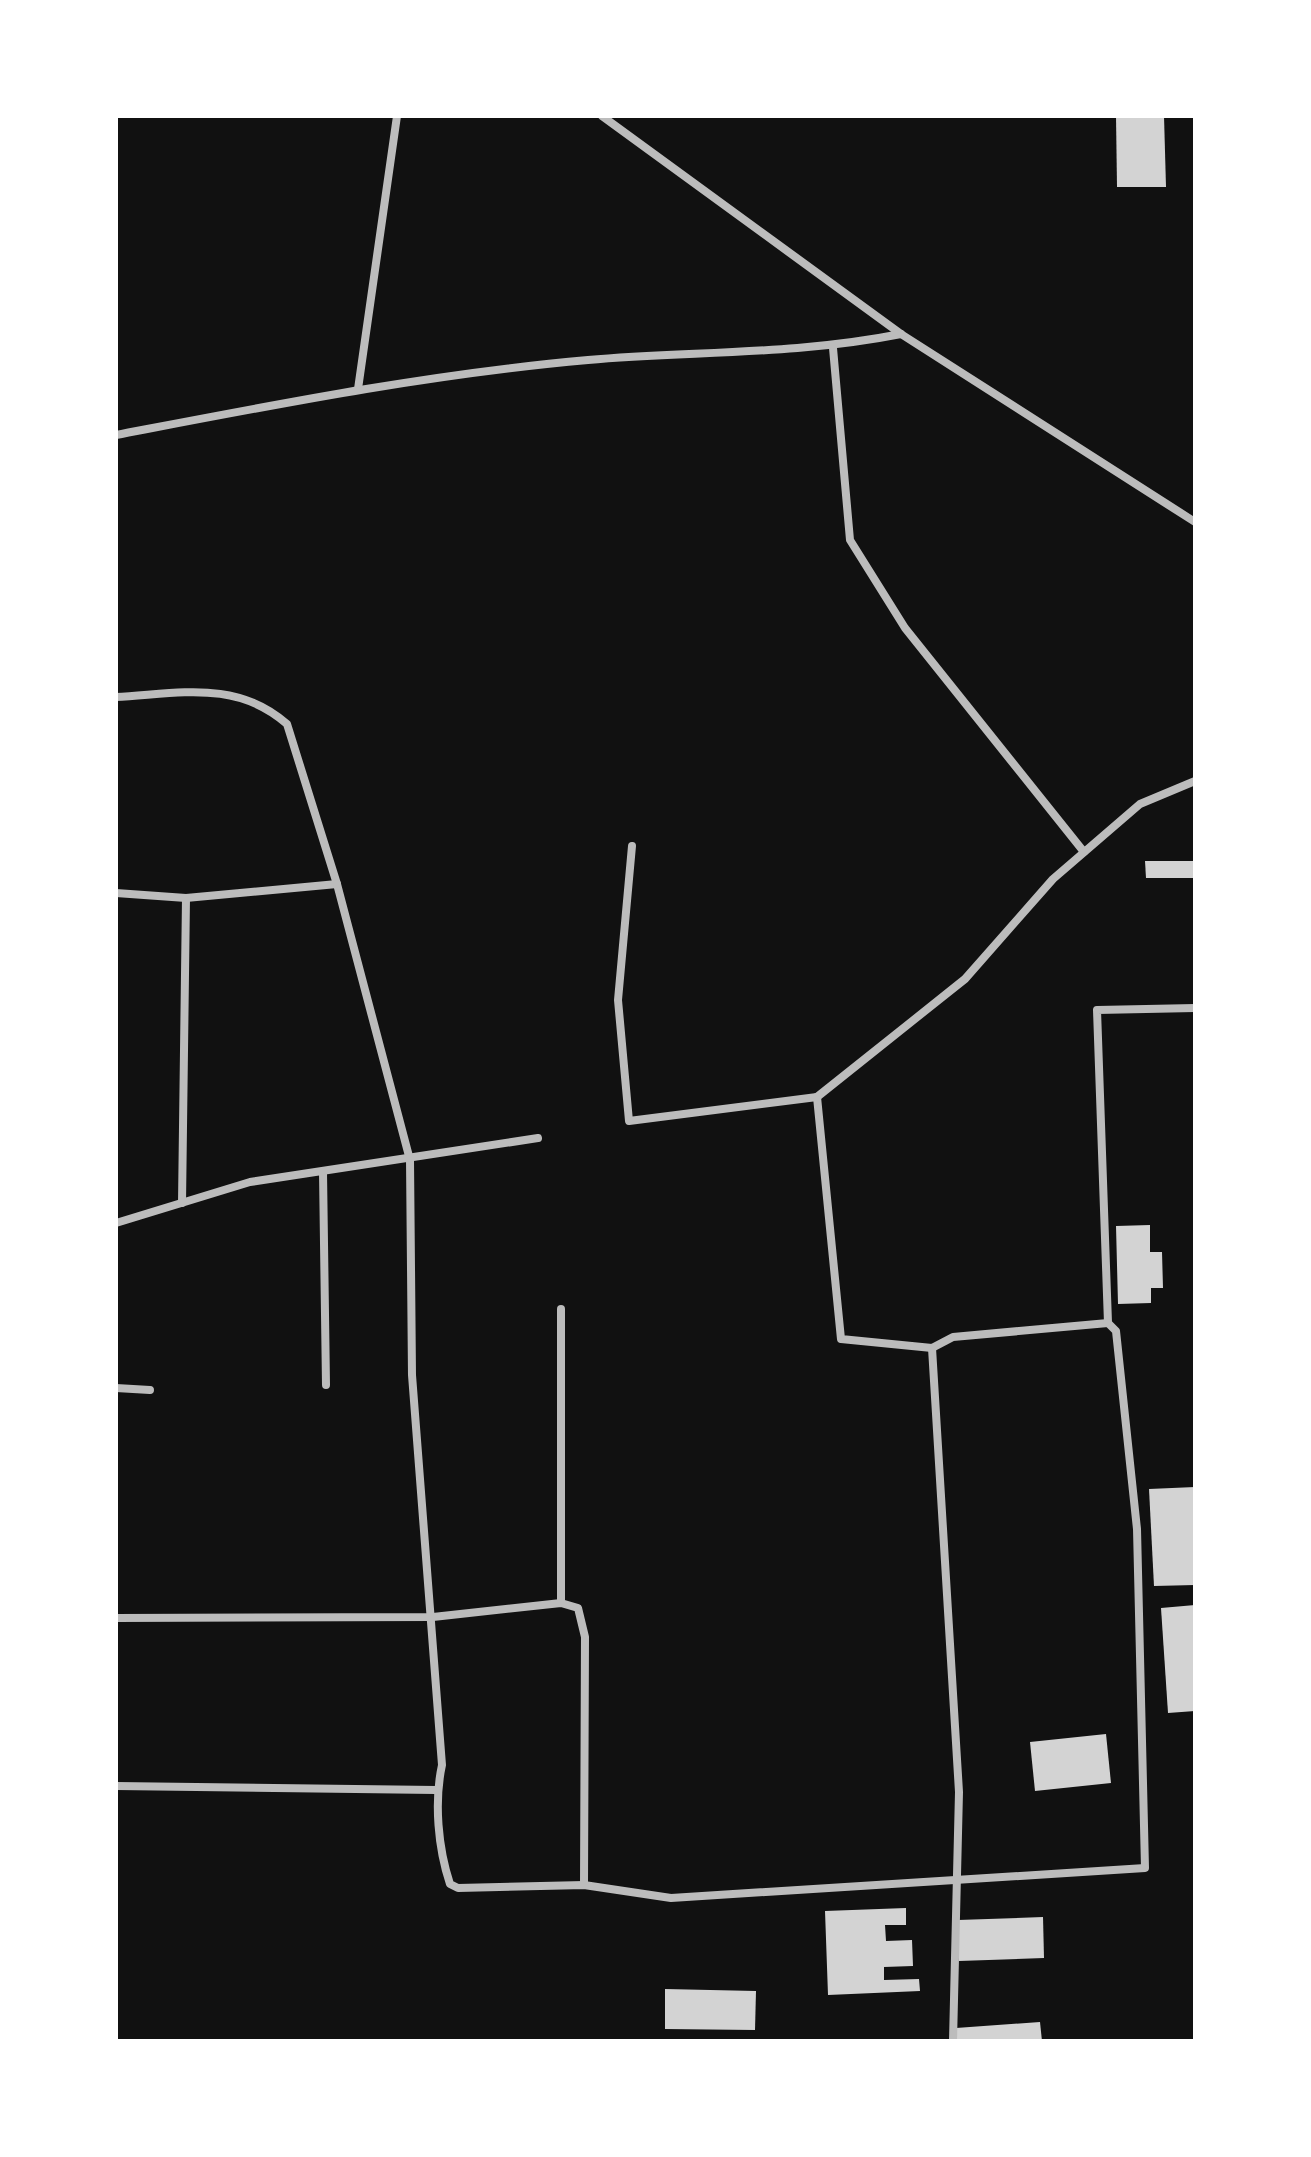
<svg xmlns="http://www.w3.org/2000/svg" width="1311" height="2157" font-family="'Crimson Pro',serif">
<style>
.building{fill:#d3d3d3}
.lines{fill:none;stroke-linecap:round;stroke-linejoin:round}
.minor{stroke:#bcbcbc;stroke-width:8}
</style>
<rect width="100%" height="100%" fill="#111"/>
<g class="building">
<polygon points="1116,116 1164,116 1166,187 1117,187"/>
<polygon points="1145,861 1194,861 1194,878 1146,878"/>
<polygon points="1150,1225 1150,1252 1162,1252 1163,1288 1151,1288 1151,1303 1118,1304 1116,1226"/>
<polygon points="1195,1487 1195,1585 1154,1586 1149,1489"/>
<polygon points="1195,1605 1195,1711 1168,1713 1161,1608"/>
<polygon points="1106,1734 1111,1783 1035,1791 1030,1742"/>
<polygon points="906,1908 906,1925 885,1925 886,1941 912,1940 913,1966 884,1967 884,1980 919,1979 920,1991 828,1995 825,1911"/>
<polygon points="1043,1917 1044,1958 959,1961 958,1920"/>
<polygon points="665,1989 756,1991 755,2030 665,2029"/>
<polygon points="1040,2022 1042,2041 957,2041 956,2028"/>
</g>
<g class="lines">
<g class="minor">
<polyline points="602,116 901,334 1195,522"/>
<polyline points="833,348 850,540 905,628 1084,852"/>
<polyline points="358,389 397,116"/>
<path d="M 116,435 C 273,405 429,374 588,360 C 695,351 795,355 901,334"/>
<path d="M 116,697 C 178,694 236,679 287,724 L 337,884 L 410,1160 L 412,1375 L 442,1765 C 434,1802 438,1848 450,1884 L 458,1888 L 584,1885 L 671,1898 L 1145,1868 L 1137,1529 L 1116,1331 L 1108,1323 L 1097,1010 L 1195,1008"/>
<polyline points="632,846 618,1000 629,1121 817,1097 965,979 1053,879 1140,804 1195,781"/>
<polyline points="116,893 186,898 337,884"/>
<polyline points="817,1097 841,1339 932,1348 953,1337 1108,1323"/>
<polyline points="323,1172 326,1385"/>
<polyline points="182,1203 186,898"/>
<polyline points="116,1223 250,1182 538,1138"/>
<polyline points="561,1309 561,1603"/>
<polyline points="932,1348 959,1792 953,2041"/>
<polyline points="116,1388 150,1390"/>
<polyline points="116,1618 433,1617 561,1603 578,1608 585,1637 584,1885"/>
<polyline points="116,1786 436,1790"/>
</g>
</g>
<rect width="1311" height="2157" fill="none" stroke="#ffffff" stroke-width="236"/>
</svg>
